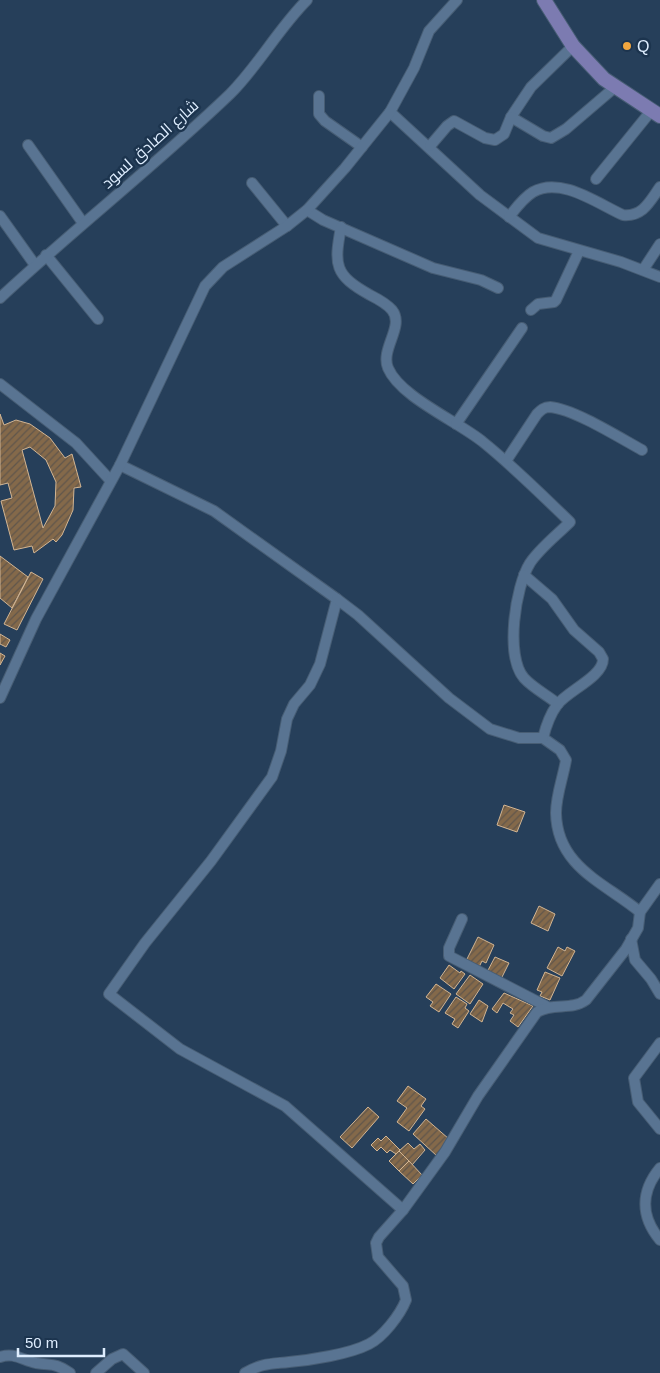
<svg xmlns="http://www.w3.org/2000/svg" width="660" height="1373" font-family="Helvetica,Cairo,sans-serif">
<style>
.building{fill:url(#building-hatch);stroke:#d2b593;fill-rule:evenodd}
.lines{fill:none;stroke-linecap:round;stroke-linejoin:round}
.street-casing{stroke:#475d74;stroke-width:12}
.secondary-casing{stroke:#475d74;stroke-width:16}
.street{stroke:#597492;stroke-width:10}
.secondary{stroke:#7c7bb1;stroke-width:14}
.poi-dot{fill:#f0a63f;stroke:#1c344e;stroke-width:2}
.labels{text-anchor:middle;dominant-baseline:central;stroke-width:5;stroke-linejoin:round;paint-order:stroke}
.poi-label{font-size:16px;fill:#deedfe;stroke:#1c344e;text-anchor:start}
.street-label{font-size:16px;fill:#deedfe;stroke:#1c344e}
</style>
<defs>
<pattern id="building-hatch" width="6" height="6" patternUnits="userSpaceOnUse" patternTransform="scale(1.25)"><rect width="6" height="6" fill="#84694a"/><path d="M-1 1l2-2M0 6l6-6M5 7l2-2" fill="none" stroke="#60564b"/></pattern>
</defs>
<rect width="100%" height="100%" fill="#263f5a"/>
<g class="building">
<path d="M 0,414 L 4,425 L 16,420 L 30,424 L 50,438 L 65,458 L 72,454 L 81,487 L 74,488 L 73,510 L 62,535 L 56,542 L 53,539 L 34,553 L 32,546 L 14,550 L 1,501 L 12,498 L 8,483 L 0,485 ZM 30,447 L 46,460 L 56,482 L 55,506 L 43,528 L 22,450 Z"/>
<polygon points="0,556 28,577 12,608 0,598"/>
<polygon points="31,572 43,579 17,630 4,624"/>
<polygon points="0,634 10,640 6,647 0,644"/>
<polygon points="0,653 5,656 0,665"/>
<polygon points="504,805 525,812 517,832 497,825"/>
<polygon points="539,906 555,914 548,931 531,923"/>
<polygon points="478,937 494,945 486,963 482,961 479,967 466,961"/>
<polygon points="558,947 565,951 567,947 575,951 562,976 547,968"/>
<polygon points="495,957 509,963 500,981 486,974"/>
<polygon points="449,965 460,973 461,971 465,974 454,989 440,978"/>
<polygon points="545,972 560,978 550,1000 540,996 542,992 537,990"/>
<polygon points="470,975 483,984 470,1004 456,994"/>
<polygon points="436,984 451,994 439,1012 430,1006 433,1002 426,997"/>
<polygon points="504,993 533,1006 518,1027 510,1021 514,1015 510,1013 513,1009 503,1003 497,1013 492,1009"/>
<polygon points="456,997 467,1004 465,1008 469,1011 458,1028 452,1024 455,1019 445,1013"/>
<polygon points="479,1000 488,1006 482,1022 470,1014"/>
<polygon points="408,1086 426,1099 421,1106 425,1109 409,1131 397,1122 407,1108 397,1101"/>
<polygon points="368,1107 379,1117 352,1148 340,1137"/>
<polygon points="426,1119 449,1139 437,1156 413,1134"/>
<polygon points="386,1136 400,1150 396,1154 390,1150 387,1153 381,1147 377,1151 371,1145 378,1138 381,1141"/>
<polygon points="408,1143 414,1149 420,1144 425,1150 412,1165 399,1151"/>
<polygon points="399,1151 409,1161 399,1171 389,1161"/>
<polygon points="409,1161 422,1175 413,1184 399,1171"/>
</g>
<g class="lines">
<g class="street-casing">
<g id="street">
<polyline points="319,96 319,114 325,121 362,147"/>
<polyline points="390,112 480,195 538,238 621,262 660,277"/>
<polyline points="511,117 531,87 573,46"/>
<polyline points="28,145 83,223"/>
<polyline points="430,146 447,126 454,121 485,138 495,140 504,134 511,117 543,136 551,138 566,129 614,88"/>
<polyline points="596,179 651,111"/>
<polyline points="252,183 287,226"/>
<polyline points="307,210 323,220 433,268 481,280 498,288"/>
<polyline points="0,216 35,265"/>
<path d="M 509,217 C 516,208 523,198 533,192 C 561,176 598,204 623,215 C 643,217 650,201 660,187"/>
<path d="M 341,227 C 334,265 334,275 370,295 C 378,299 386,303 392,310 C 405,326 380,349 388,368 C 400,397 459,422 483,442 C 514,467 541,494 570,522 C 557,535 540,548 530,563 C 515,587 505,656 524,678 C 533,688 547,695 558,704"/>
<polyline points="46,255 98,319"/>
<polyline points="643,270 660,244"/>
<path d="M 0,298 C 75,228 156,165 230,94 C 259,65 278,29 307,0"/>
<polyline points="531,310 538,304 554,302 556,300 579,251"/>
<polyline points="0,384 76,443 110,480"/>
<polyline points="456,424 522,328"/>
<path d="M 506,461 L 537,414 C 541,410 544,407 550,407 C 574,409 620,438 642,450"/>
<polyline points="120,465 214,511 337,599 320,664 310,685 294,704 287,719 281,751 272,777 211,861 145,943 109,994 180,1049 285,1106 403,1210"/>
<path d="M 524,575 L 552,599 L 574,630 L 599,652 L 603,659 C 603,677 567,691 557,705 C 549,716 546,726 543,738 L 560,750 L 566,760 C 563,778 556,795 556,813 C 557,867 605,883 640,912"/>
<polyline points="337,599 358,615 449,698 490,729 519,738 543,738"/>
<polyline points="0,698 36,619 120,465 205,286 223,267 287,226 307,210 345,168 390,112 414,68 429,31 457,0"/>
<polyline points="462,919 449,948 449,956 546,1006"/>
<polyline points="631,939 635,960 651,979 660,994"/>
<polyline points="660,1043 634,1078 638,1102 660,1129"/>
<path d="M 660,1168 C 641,1191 640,1216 660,1240"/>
<path d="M 0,1357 C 14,1352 22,1360 36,1363 C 53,1366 53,1362 70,1373"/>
<polyline points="96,1373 112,1359 123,1354 144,1373"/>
<path d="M 245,1373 C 262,1363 271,1364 289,1362 C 311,1360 350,1354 369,1344 C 383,1337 400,1315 406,1300 L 403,1286 L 378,1257 L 376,1243 L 379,1237 L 403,1210 L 445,1152 L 478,1096 L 537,1012 C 554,1002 571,1011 586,1000 L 626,949 L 638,928 L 640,912 L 660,884"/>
</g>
</g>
<g class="secondary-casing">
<polyline id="secondary" points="544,0 573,46 604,79 660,116"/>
</g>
<use href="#street" class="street"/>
<use href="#secondary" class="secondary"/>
</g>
<circle class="poi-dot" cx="627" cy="46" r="5"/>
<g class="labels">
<g class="poi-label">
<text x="637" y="46">Q</text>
</g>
<g class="street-label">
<text transform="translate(150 144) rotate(-42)">شارع الصادق لسود</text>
</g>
</g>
<path d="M18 1348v8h86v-8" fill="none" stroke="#deedfe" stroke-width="2.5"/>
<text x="25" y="1348" font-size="15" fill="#deedfe" stroke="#1c344e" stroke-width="4" paint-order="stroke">50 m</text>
</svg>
